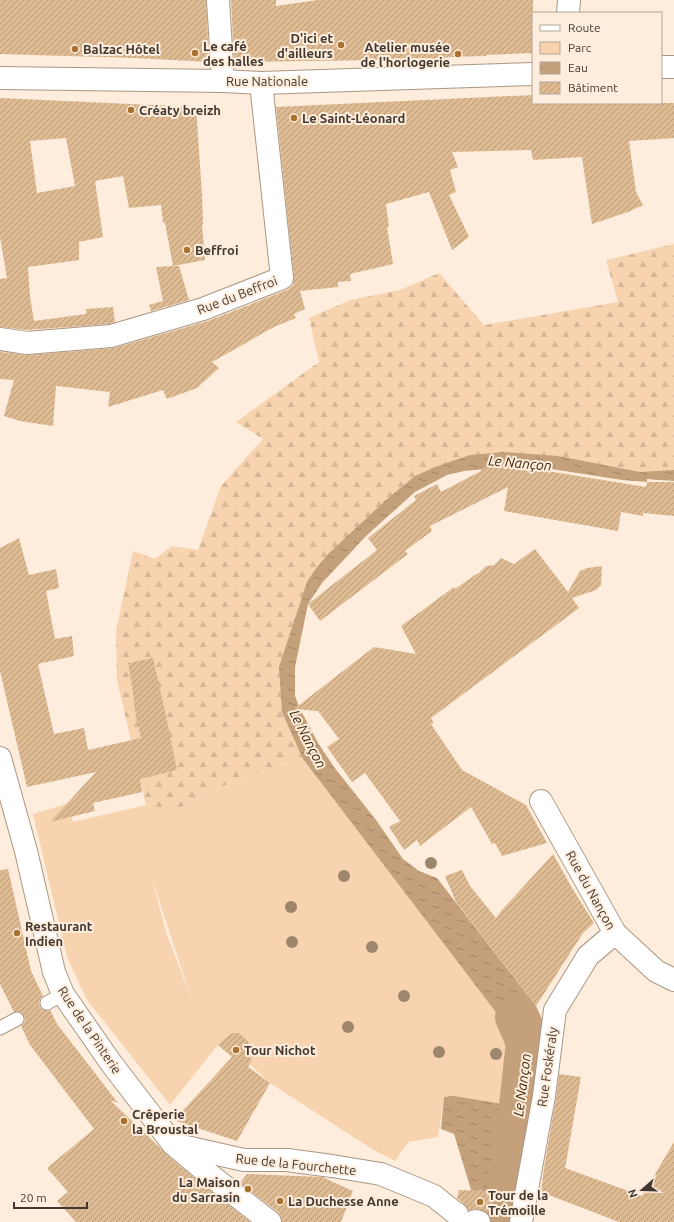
<svg xmlns="http://www.w3.org/2000/svg" width="674" height="1222" font-family="Ubuntu,sans-serif">
<style>
.green{fill:#f7d4af;fill-rule:evenodd}
.forest{fill:url(#forest-firs)}
.water{fill:url(#water-ripples)}
.lines{fill:none;stroke-linecap:round;stroke-linejoin:round}
.river{stroke:#c4a17b;stroke-width:44}
.building{fill:url(#building-hatch);fill-rule:evenodd}
.service-casing{stroke:#aa9783;stroke-width:15}
.minor-casing{stroke:#aa9783;stroke-width:24}
.service{stroke:#fff;stroke-width:13}
.minor{stroke:#fff;stroke-width:22}
.tree{fill:#9c866d}
.poi-dot{fill:#a9722e;stroke:#feeddc;stroke-width:1.5}
.labels{text-anchor:middle;dominant-baseline:central;stroke-width:4;stroke-linejoin:round;paint-order:stroke}
.poi-label{font-size:13px;font-weight:bold;fill:#413931;stroke:#feeddc;text-anchor:start}
.street-label{font-size:13px;fill:#413931;stroke:#feeddc}
.water-label{font-size:14px;font-style:italic;fill:#402808;stroke:#feeddc}
</style>
<defs>
<pattern id="forest-firs" width="22" height="20" patternUnits="userSpaceOnUse"><rect width="22" height="20" fill="#f7d4af"/><path d="M5 1l3.5 6h-7zM16 11l3.5 6h-7z" fill="#d5b797"/></pattern>
<pattern id="water-ripples" width="26" height="14" patternUnits="userSpaceOnUse"><rect width="26" height="14" fill="#c4a17b"/><path d="M2 4q2-2 4 0t4 0M15 11q2-2 4 0t4 0" fill="none" stroke="#a18465"/></pattern>
<pattern id="building-hatch" width="6" height="6" patternUnits="userSpaceOnUse"><rect width="6" height="6" fill="#dfbb94"/><path d="M-1 1l2-2M0 6l6-6M5 7l2-2" fill="none" stroke="#b69979"/></pattern>
</defs>
<rect width="100%" height="100%" fill="#feeddc"/>
<path class="green" d="M 303,759 L 514,1036 L 519,1076 L 521,1106 L 444,1097 L 438,1137 L 408,1142 L 395,1161 L 372,1149 L 270,1083 L 243,1058 L 248,1041 L 239,1033 L 233,1033 L 229,1035 L 218,1045 L 170,1105 L 87,1000 L 67,957 L 33,814 L 66,804 L 73,822 L 146,805 L 157,812 L 159,818 L 236,780 ZM 151,875 L 191,998 L 166,932 Z"/>
<polygon class="forest" points="674,244 674,476 487,458 462,464 396,497 313,578 282,677 313,752 303,759 236,780 159,818 157,812 146,805 117,680 116,631 133,551 155,559 172,546 198,550 221,486 263,439 236,422 319,362 309,318 350,300 400,290 439,273 484,325 618,302 606,260"/>
<g class="water">
<polygon points="505,452 558,456 640,472 674,470 674,481 647,479 647,482 622,480 513,463 498,468 464,471 447,475 415,492 366,536 322,583 308,604 295,667 295,696 300,709 318,743 334,767 376,820 403,859 419,871 437,878 536,1006 542,1032 539,1077 519,1076 520,1056 514,1036 303,759 282,712 279,667 307,582 314,571 328,554 387,499 415,476 435,467 470,455"/>
<path d="M 454,1096 L 533,1109 L 515,1219 L 490,1217 C 491,1212 493,1206 492,1201 C 491,1191 480,1188 472,1193 L 454,1134 L 441,1129 L 444,1097 Z"/>
</g>
<g class="lines">
<polyline class="river" points="504,1222 521,1106 528,1042 517,1017"/>
</g>
<g class="building">
<polygon points="0,0 206,0 209,62 135,58 0,54"/>
<polygon points="231,0 276,0 276,6 318,0 533,0 533,53 486,55 486,56 449,57 437,59 424,58 381,60 234,62"/>
<polygon points="533,95 533,103 674,103 674,138 629,141 636,192 643,205 628,212 592,224 582,157 533,160 531,150 452,152 458,167 450,170 456,192 449,195 469,237 452,250 429,192 386,204 389,227 387,227 393,264 350,274 351,281 338,282 338,287 300,291 305,309 294,314 296,318 274,327 212,362 219,368 197,388 167,399 163,390 108,407 110,392 56,386 53,426 20,421 4,416 14,380 0,379 0,352 28,355 114,348 208,321 287,290 293,285 294,277 276,107"/>
<path d="M 0,98 L 196,107 L 202,194 L 203,224 L 202,224 L 205,260 L 173,266 L 179,266 L 189,300 L 151,311 L 149,305 L 163,301 L 156,267 L 173,266 L 165,223 L 163,223 L 161,205 L 129,208 L 123,176 L 95,181 L 103,237 L 79,242 L 79,260 L 28,267 L 30,297 L 34,321 L 86,314 L 86,309 L 113,307 L 115,322 L 109,324 L 27,330 L 0,327 L 0,279 L 7,278 L 0,237 ZM 66,138 L 75,186 L 37,193 L 30,141 Z"/>
<polygon points="501,459 510,465 646,487 647,482 674,482 674,516 643,513 643,516 621,512 618,531 504,511 508,487 430,526 432,531 405,551 408,554 320,621 308,604 377,550 368,538 416,500 414,496 437,484 441,492 481,471 484,467 490,467"/>
<polygon points="19,538 29,575 56,569 59,588 46,591 55,639 72,636 74,656 38,664 54,734 84,728 88,750 141,738 136,718 132,686 128,663 153,658 166,716 177,770 140,779 142,792 93,803 95,811 50,822 96,772 27,787 0,671 0,548"/>
<polygon points="535,549 568,592 580,571 587,568 602,566 601,585 596,590 572,598 579,608 431,718 434,723 431,724 462,770 526,805 547,843 502,856 495,843 492,844 471,807 420,846 417,840 404,850 389,827 400,821 365,773 352,782 327,747 339,739 318,711 294,709 374,647 416,654 401,626 454,587 455,589 475,575 479,573 486,566 494,565 501,558 514,564"/>
<polygon points="553,854 572,888 594,923 583,933 536,1006 456,902 445,876 462,870 470,886 496,918 502,910"/>
<polygon points="8,869 31,971 43,996 40,999 39,1003 40,1007 43,1010 50,1010 57,1024 118,1103 110,1100 175,1162 250,1222 76,1222 57,1201 68,1192 47,1168 94,1129 30,1045 21,1026 24,1023 25,1019 24,1016 21,1012 14,1012 0,984 0,870"/>
<polygon points="233,1033 239,1033 248,1041 249,1047 248,1053 252,1060 248,1067 270,1083 237,1141 173,1120 188,1105 232,1057 218,1045 229,1035"/>
<polygon points="559,1074 581,1077 565,1168 642,1196 674,1142 674,1222 619,1222 541,1192 544,1168 556,1098"/>
<polygon points="247,1174 322,1177 353,1191 341,1222 282,1222 281,1217 278,1212 240,1183"/>
<polygon points="459,1190 485,1191 492,1198 492,1207 487,1213 478,1209 472,1209 469,1211 464,1204 457,1198"/>
</g>
<g class="lines">
<g class="service-casing">
<g id="service">
<polyline points="47,1003 63,994"/>
<polyline points="0,1028 17,1019"/>
</g>
</g>
<g class="minor-casing">
<g id="minor">
<polyline points="218,0 223,81"/>
<polyline points="568,13 569,0"/>
<polyline points="661,67 674,67"/>
<polyline points="0,78 223,81 261,83 533,74"/>
<polyline points="0,339 27,343 111,336 203,309 282,278 261,83"/>
<polyline points="0,758 26,851 54,972 63,994 111,1063 173,1144 210,1175 270,1222"/>
<polyline points="541,801 615,933 656,971 674,980"/>
<polyline points="177,1145 244,1160 287,1160 332,1166 381,1174 434,1196 454,1212 457,1214"/>
<polyline points="475,1221 479,1222"/>
<polyline points="521,1222 544,1096 555,1010 588,956 615,933"/>
</g>
</g>
<use href="#service" class="service"/>
<use href="#minor" class="minor"/>
</g>
<g class="tree">
<circle cx="431" cy="863" r="6"/>
<circle cx="344" cy="876" r="6"/>
<circle cx="291" cy="907" r="6"/>
<circle cx="292" cy="942" r="6"/>
<circle cx="372" cy="947" r="6"/>
<circle cx="404" cy="996" r="6"/>
<circle cx="348" cy="1027" r="6"/>
<circle cx="439" cy="1052" r="6"/>
<circle cx="496" cy="1054" r="6"/>
</g>
<g class="poi-dot">
<circle cx="341" cy="45" r="4"/>
<circle cx="75" cy="49" r="4"/>
<circle cx="195" cy="53" r="4"/>
<circle cx="458" cy="54" r="4"/>
<circle cx="131" cy="110" r="4"/>
<circle cx="294" cy="118" r="4"/>
<circle cx="187" cy="250" r="4"/>
<circle cx="17" cy="933" r="4"/>
<circle cx="236" cy="1050" r="4"/>
<circle cx="124" cy="1121" r="4"/>
<circle cx="248" cy="1189" r="4"/>
<circle cx="280" cy="1201" r="4"/>
<circle cx="480" cy="1202" r="4"/>
</g>
<g class="labels">
<g class="poi-label">
<text x="333" y="38" text-anchor="end">D'ici et<tspan x="333" dy="15">d'ailleurs</tspan></text>
<text x="203" y="46">Le café<tspan x="203" dy="15">des halles</tspan></text>
<text x="450" y="47" text-anchor="end">Atelier musée<tspan x="450" dy="15">de l'horlogerie</tspan></text>
<text x="83" y="49">Balzac Hôtel</text>
<text x="139" y="110">Créaty breizh</text>
<text x="302" y="118">Le Saint-Léonard</text>
<text x="195" y="250">Beffroi</text>
<text x="25" y="926">Restaurant<tspan x="25" dy="15">Indien</tspan></text>
<text x="244" y="1050">Tour Nichot</text>
<text x="132" y="1114">Crêperie<tspan x="132" dy="15">la Broustal</tspan></text>
<text x="240" y="1182" text-anchor="end">La Maison<tspan x="240" dy="15">du Sarrasin</tspan></text>
<text x="488" y="1195">Tour de la<tspan x="488" dy="15">Trémoille</tspan></text>
<text x="288" y="1201">La Duchesse Anne</text>
</g>
<g class="street-label">
<text x="267" y="81">Rue Nationale</text>
<text transform="translate(237 295) rotate(-21)">Rue du Beffroi</text>
<text transform="translate(591 890) rotate(61)">Rue du Nançon</text>
<text transform="translate(90 1030) rotate(56)">Rue de la Pinterie</text>
<text transform="translate(547 1067) rotate(-82)">Rue Foskéraly</text>
<text transform="translate(296 1164) rotate(6)">Rue de la Fourchette</text>
</g>
<g class="water-label">
<text transform="translate(520 463) rotate(5)">Le Nançon</text>
<text transform="translate(308 739) rotate(63)">Le Nançon</text>
<text transform="translate(522 1085) rotate(-83)">Le Nançon</text>
</g>
</g>
<rect x="532" y="12" width="130" height="92" fill="#feeddc" stroke="#b2a598"/>
<rect x="540" y="25" width="20" height="6" fill="#ffffff" stroke="#b2a598"/>
<text x="568" y="32" font-size="12" fill="#413931">Route</text>
<rect x="540" y="42" width="20" height="12" fill="#f7d4af" stroke="#b2a598"/>
<text x="568" y="52" font-size="12" fill="#413931">Parc</text>
<rect x="540" y="62" width="20" height="12" fill="url(#water-ripples)" stroke="#b2a598"/>
<text x="568" y="72" font-size="12" fill="#413931">Eau</text>
<rect x="540" y="82" width="20" height="12" fill="url(#building-hatch)" stroke="#b2a598"/>
<text x="568" y="92" font-size="12" fill="#413931">Bâtiment</text>
<g transform="translate(642 1190) rotate(250)" stroke="#feeddc" stroke-width="3" paint-order="stroke">
<path d="M0-3L7 15L0 10L-7 15Z" fill="#413931"/>
<text y="-6" font-size="11" font-weight="bold" text-anchor="middle" fill="#413931">N</text>
</g>
<path d="M14 1202v6h73v-6" fill="none" stroke="#413931" stroke-width="2"/>
<text x="20" y="1202" font-size="12" fill="#413931" stroke="#feeddc" stroke-width="3" paint-order="stroke">20 m</text>
</svg>
